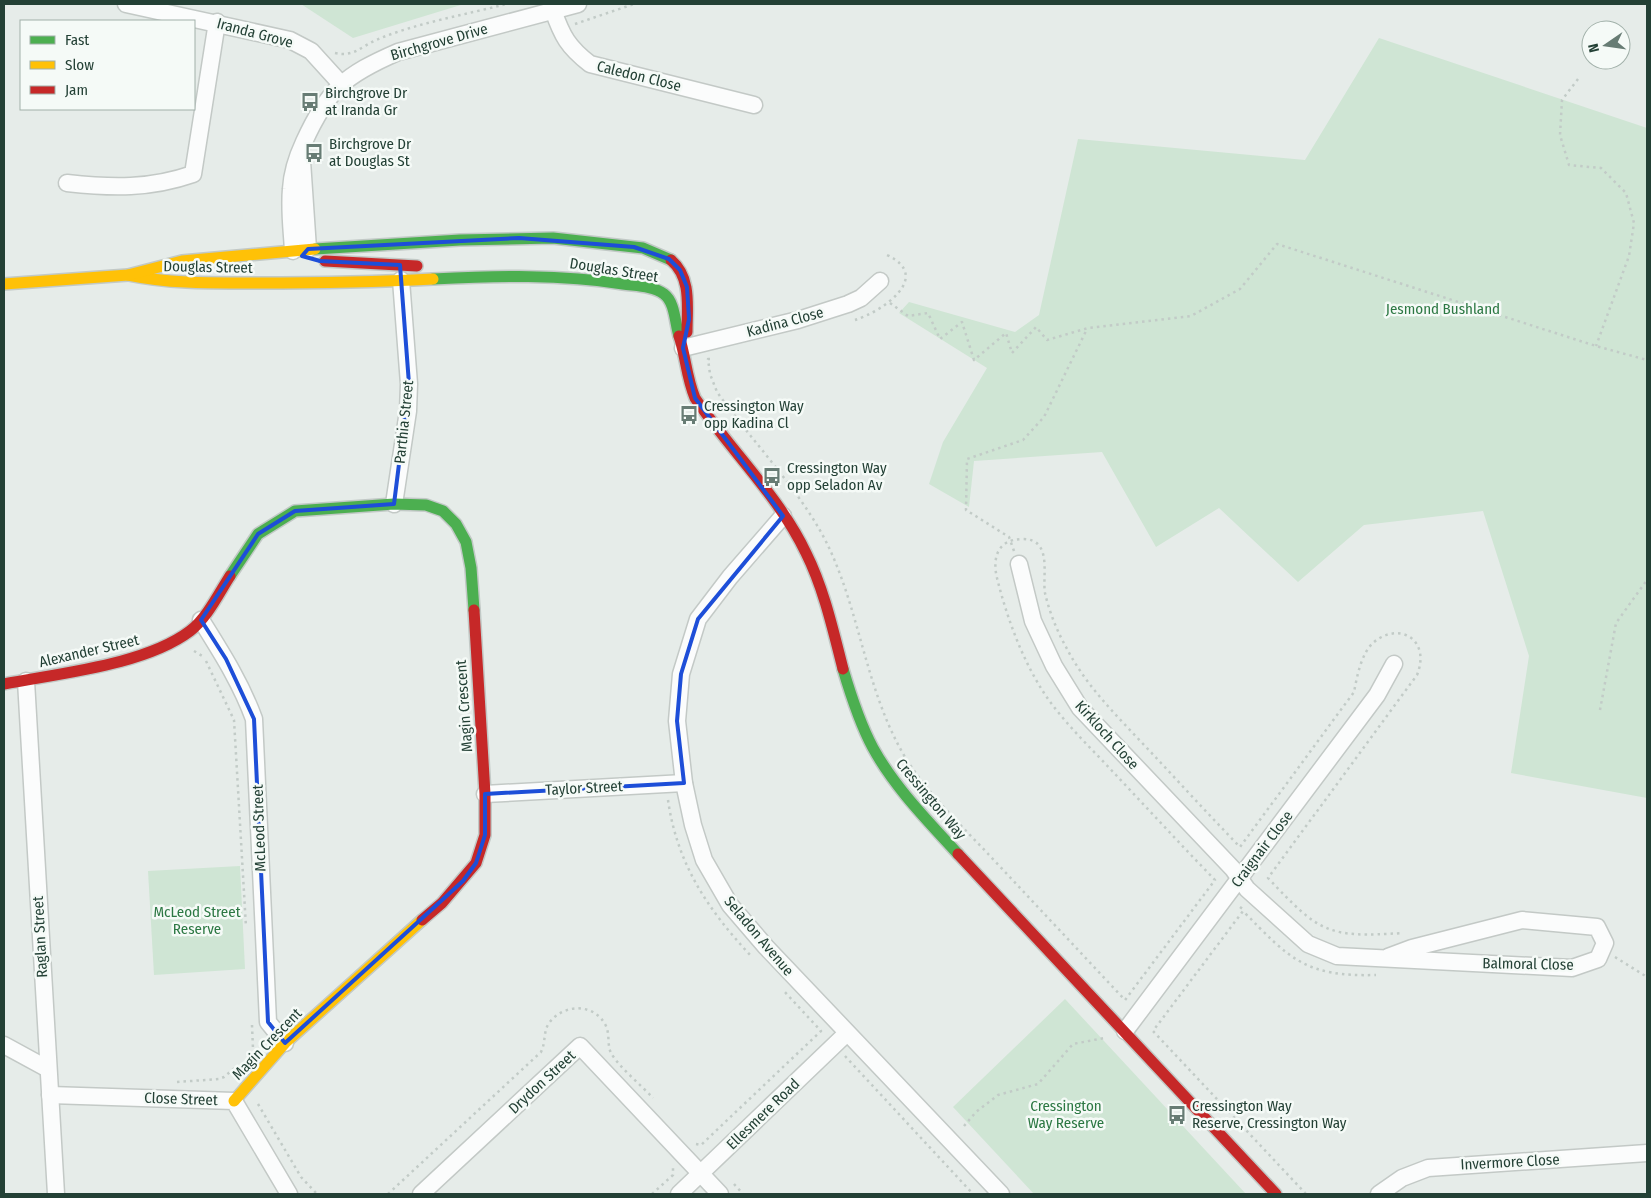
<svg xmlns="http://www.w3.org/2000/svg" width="1651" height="1198" font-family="'Fira Sans Condensed',sans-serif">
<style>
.green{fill:#cfe5d4}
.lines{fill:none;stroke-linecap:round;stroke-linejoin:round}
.street-casing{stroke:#c3c9c6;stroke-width:19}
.fast-casing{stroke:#c2c9c6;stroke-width:14}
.slow-casing{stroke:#c2c9c6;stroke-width:14}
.jam-casing{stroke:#c2c9c6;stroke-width:14}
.path{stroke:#c2cbc7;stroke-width:2.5;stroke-dasharray:2.5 4;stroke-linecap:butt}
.street{stroke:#fbfcfc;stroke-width:16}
.fast{stroke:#4caf50;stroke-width:11}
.slow{stroke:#ffc107;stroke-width:11}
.jam{stroke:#c62828;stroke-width:11}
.marked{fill:none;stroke:#1d4ed8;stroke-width:4;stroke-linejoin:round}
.labels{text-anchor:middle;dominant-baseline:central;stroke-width:5;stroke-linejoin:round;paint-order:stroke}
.street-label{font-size:15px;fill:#234035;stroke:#f5faf7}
.poi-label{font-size:15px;fill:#234035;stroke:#f5faf7;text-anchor:start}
.park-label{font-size:15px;fill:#2c7843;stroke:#f5faf7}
</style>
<rect width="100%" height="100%" fill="#e6ece9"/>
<g class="green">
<polygon points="301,4 464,4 353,38"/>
<polygon points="1379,38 1647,128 1647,798 1511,773 1529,656 1483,511 1364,525 1298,582 1219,508 1156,547 1102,452 974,461 969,507 929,484 943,442 987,368 899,313 909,302 1015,332 1039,315 1078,139 1305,160"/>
<polygon points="240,866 245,969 154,975 148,871"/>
<polygon points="1065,999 1246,1194 1034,1194 953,1107"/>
</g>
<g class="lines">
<g class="street-casing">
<g id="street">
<polyline points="126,4 290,40 311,51 341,84"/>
<path d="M 553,10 C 562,36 568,47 590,64 L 754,105"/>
<polyline points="302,161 308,249"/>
<path d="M 67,183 C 112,188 150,189 193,174 L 217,22"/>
<path d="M 293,251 C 292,231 289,210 291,189 C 292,172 297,157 304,142 C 328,89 345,75 398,52 L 578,4"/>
<polyline points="683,348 798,320 848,304 861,298 880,281"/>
<polyline points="394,504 408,411 409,384 401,280"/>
<polyline points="783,516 730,577 698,619 681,674 677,721 684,783 693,825 704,860 730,905 766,947 1001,1194"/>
<polyline points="1019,564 1033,621 1054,666 1080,708 1233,869 1247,889 1308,944 1337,956 1572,968 1598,959 1605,943 1597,927 1522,920 1412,948 1388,957"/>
<path d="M 201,620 C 221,652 241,683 254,719 L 268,1022 L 285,1043"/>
<polyline points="26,681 56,1194"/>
<polyline points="485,794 684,783"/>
<polyline points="1125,1031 1377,695 1394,664"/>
<polyline points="4,1045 48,1069"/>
<polyline points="50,1095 234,1101 289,1194"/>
<polyline points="421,1194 580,1046 720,1194"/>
<polyline points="679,1194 847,1033"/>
<polyline points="1379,1194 1402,1178 1428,1168 1647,1153"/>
</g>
</g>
<g class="fast-casing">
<g id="fast">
<polyline points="315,249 460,240 553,238 643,248 671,260"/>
<path d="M 433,279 C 497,276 560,274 623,284 C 636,286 653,286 664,294 C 675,302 675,323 679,336"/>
<polyline points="230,576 258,534 295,511 394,504 426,505 443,511 456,524 466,542 471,568 474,610"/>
<path d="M 843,669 C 851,696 860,724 873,748 C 895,788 928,821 958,854"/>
</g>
</g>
<g class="slow-casing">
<g id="slow">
<path d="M 128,275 C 172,284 212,283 257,283 C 316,283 375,282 433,279"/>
<polyline points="4,284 128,275 182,261 315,249"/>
<polyline points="234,1101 285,1043 422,920"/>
</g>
</g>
<g class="jam-casing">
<g id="jam">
<path d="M 671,260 C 692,278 687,307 687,332"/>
<polyline points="325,261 417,266"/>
<path d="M 679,336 C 686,357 686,376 695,398 C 730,450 779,496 806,553 C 824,589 833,630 843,669"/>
<path d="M 4,684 C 60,673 145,665 190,631 C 207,618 219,593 230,576"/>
<polyline points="958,854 1276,1194"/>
<polyline points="422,920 442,903 476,863 485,835 485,794 474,610"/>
</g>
</g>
<g class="path">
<polyline points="575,24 634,4"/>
<path d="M 335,53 C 353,57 359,48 376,40 C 416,23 465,15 506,4"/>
<polyline points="1578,79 1562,100 1560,135 1569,165 1601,168 1626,193 1634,223 1629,256 1596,346"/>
<polyline points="890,303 908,316 928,313 940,339 962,322 974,360 1006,333 1012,353 1036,327 1047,340 1088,328 1191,316 1240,289 1277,244 1596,346 1647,360"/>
<path d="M 855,320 C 881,312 934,277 887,255"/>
<path d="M 710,359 L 708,359 L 710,374 L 717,392 C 753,443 806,496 831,552 C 861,619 867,693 905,757 C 928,794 961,825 991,857 C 1036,905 1080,952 1125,1000 L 1215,880 C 1181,845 1148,809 1115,774 C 1091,748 1064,723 1044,693 C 1022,659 1007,618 997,578 C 992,557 998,539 1023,539 C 1053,539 1042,576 1045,593 C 1049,611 1057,631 1066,647 C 1086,686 1116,715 1146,747 C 1177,780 1208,814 1240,847 L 1354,692 C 1357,677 1361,653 1374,642 C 1400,621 1431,640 1417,675 L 1268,878 C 1320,933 1327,938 1403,933"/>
<polyline points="1014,551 1009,537 966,510 967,459 1023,440 1044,417 1087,329"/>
<polyline points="194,651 204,657"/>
<polyline points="206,661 234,720 246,927"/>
<polyline points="1600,710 1616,623 1647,580"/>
<path d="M 668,800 C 677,864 708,910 752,957"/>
<polyline points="1240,907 1244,910"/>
<polyline points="1615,957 1647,977"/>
<polyline points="252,1025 253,1049"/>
<polyline points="845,1056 973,1194"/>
<polyline points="177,1082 219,1079 224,1077 237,1066"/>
<polyline points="258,1104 301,1177 317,1194"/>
<polyline points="964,1126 976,1112 998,1095 1038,1084 1073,1044 1104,1038"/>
<polyline points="696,1144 701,1145 821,1031 783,990"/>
<polyline points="734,1184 743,1194"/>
<path d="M 388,1194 L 541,1052 C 546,1042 543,1032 549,1023 C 564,1003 595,1003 606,1026 C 610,1035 607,1045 611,1053 C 619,1067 641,1085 653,1098"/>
<polyline points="652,1194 673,1175 673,1168"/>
<path d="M 1306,1194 L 1153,1031 L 1243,911 C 1290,959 1305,977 1376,975"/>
</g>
<use href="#street" class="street"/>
<use href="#fast" class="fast"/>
<use href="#slow" class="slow"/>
<use href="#jam" class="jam"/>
</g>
<path class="marked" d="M 519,238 L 634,247 L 669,259 L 680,270 L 687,287 L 689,319 L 683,348 L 695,398 L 783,516 L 698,619 L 681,674 L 677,721 L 684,783 L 485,794 L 485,835 L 476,863 L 463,881 L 285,1043 L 268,1022 L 254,719 L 226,659 L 201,620 L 258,534 L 295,511 L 394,504 L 409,384 L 400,265 L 320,261 L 302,256 L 308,249 Z"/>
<defs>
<g id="bus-bare" transform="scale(1.5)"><path d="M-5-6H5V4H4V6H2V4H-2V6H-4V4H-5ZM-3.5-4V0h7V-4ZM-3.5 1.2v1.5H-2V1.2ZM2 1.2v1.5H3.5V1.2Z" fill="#677c74" stroke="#f5faf7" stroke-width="2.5" paint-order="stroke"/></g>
</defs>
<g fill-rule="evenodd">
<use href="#bus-bare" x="310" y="102"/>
<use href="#bus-bare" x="314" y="153"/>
<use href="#bus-bare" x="689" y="415"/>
<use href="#bus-bare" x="772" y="477"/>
<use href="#bus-bare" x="1177" y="1115"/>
</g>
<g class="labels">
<g class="street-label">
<text transform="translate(255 33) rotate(15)">Iranda Grove</text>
<text transform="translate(439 42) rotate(-16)">Birchgrove Drive</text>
<text transform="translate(639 76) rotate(14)">Caledon Close</text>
<text transform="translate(208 267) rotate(1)">Douglas Street</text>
<text transform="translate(614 270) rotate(9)">Douglas Street</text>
<text transform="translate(785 322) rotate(-15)">Kadina Close</text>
<text transform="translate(404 422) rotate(-84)">Parthia Street</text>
<text transform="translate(89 651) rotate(-13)">Alexander Street</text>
<text transform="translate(464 706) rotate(-94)">Magin Crescent</text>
<text transform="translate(1107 735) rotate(48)">Kirkloch Close</text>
<text transform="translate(584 788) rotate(-3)">Taylor Street</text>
<text transform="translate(931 799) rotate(50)">Cressington Way</text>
<text transform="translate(259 828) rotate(-92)">McLeod Street</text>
<text transform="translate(1262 849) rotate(-53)">Craignair Close</text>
<text transform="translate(759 936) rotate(50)">Seladon Avenue</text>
<text transform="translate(40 937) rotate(-93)">Raglan Street</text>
<text transform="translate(1528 964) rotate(1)">Balmoral Close</text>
<text transform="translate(267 1044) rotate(-46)">Magin Crescent</text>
<text transform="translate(542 1082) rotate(-43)">Drydon Street</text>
<text transform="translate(181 1099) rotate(2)">Close Street</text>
<text transform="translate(763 1114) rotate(-44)">Ellesmere Road</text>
<text transform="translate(1510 1162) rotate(-3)">Invermore Close</text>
</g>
<g class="poi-label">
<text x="325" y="93">Birchgrove Dr<tspan x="325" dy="17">at Iranda Gr</tspan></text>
<text x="329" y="144">Birchgrove Dr<tspan x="329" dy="17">at Douglas St</tspan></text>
<text x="704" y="406">Cressington Way<tspan x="704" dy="17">opp Kadina Cl</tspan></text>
<text x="787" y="468">Cressington Way<tspan x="787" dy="17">opp Seladon Av</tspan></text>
<text x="1192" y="1106">Cressington Way<tspan x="1192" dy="17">Reserve, Cressington Way</tspan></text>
</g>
<g class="park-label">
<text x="1443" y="309">Jesmond Bushland</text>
<text x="197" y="912">McLeod Street<tspan x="197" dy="17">Reserve</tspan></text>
<text x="1066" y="1106">Cressington<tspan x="1066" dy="17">Way Reserve</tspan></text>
</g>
</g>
<rect width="1651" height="1198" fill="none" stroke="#234035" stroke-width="10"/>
<rect x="20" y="20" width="175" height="90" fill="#f5faf7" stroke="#a1b0a9"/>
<rect x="30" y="36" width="25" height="8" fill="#4caf50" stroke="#a1b0a9"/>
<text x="65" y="45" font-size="15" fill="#234035">Fast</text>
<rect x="30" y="61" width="25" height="8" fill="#ffc107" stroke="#a1b0a9"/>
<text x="65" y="70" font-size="15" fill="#234035">Slow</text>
<rect x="30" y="86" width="25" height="8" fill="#c62828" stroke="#a1b0a9"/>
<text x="65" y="95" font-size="15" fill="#234035">Jam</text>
<g transform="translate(1606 45) rotate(257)"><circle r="24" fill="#f5faf7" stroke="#a1b0a9"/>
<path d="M0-4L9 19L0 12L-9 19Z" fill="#677c74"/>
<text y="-8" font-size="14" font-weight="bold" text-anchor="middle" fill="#234035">N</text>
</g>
</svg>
